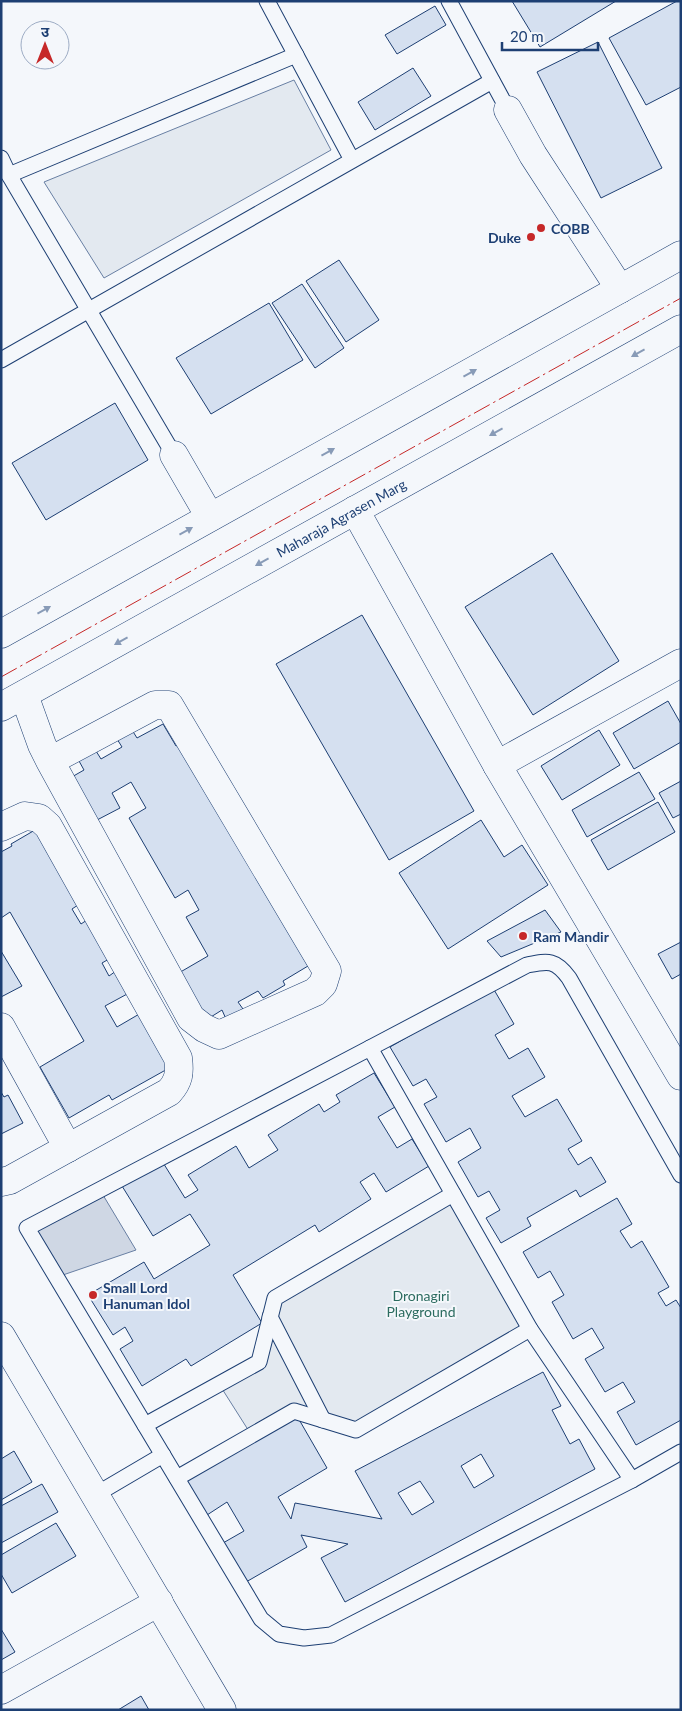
<svg xmlns="http://www.w3.org/2000/svg" width="682" height="1711" font-family="Lato,'Noto Sans Devanagari',sans-serif">
<style>
.green{fill:#e3e9f0;stroke:#687fa3}
.water{fill:#cfd7e4;stroke:#687fa3}
.building{fill:#d5e0f0;stroke:#1d3f73;fill-rule:evenodd}
.lines{fill:none;stroke-linecap:round;stroke-linejoin:round}
.lane-casing{stroke:#1d3f73;stroke-width:17}
.street-casing{stroke:#1d3f73;stroke-width:29}
.secondary-casing{stroke:#1d3f73;stroke-width:29}
.lane{stroke:#f4f7fb;stroke-width:15}
.street{stroke:#f4f7fb;stroke-width:28}
.secondary{stroke:#f4f7fb;stroke-width:28}
.power{stroke:#c62828;stroke-width:1;stroke-dasharray:18 4 2.5 4;stroke-linecap:butt}
.oneway{fill:#889bb7}
.poi-dot{fill:#c62828;stroke:#f4f7fb;stroke-width:2}
.labels{text-anchor:middle;dominant-baseline:central;stroke-width:4;stroke-linejoin:round;paint-order:stroke}
.poi-label{font-size:14px;font-weight:bold;fill:#1d3f73;stroke:#f4f7fb;text-anchor:start}
.street-label{font-size:14px;fill:#1d3f73;stroke:#f4f7fb}
.park-label{font-size:14px;fill:#2c6c60;stroke:#f4f7fb}
</style>
<rect width="100%" height="100%" fill="#f4f7fb"/>
<g class="green">
<polygon points="294,80 331,150 104,278 44,182"/>
<polygon points="453,1194 530,1329 356,1430 294,1411 252,1436 219,1384 259,1362 275,1298"/>
</g>
<polygon class="water" points="100,1190 136,1250 57,1277 27,1228"/>
<g class="building">
<polygon points="512,1 616,1 540,47"/>
<polygon points="677,1 681,1 681,87 646,105 609,38"/>
<polygon points="435,6 446,25 397,54 385,35"/>
<polygon points="598,42 662,168 601,198 537,72"/>
<polygon points="413,68 431,96 375,130 358,102"/>
<polygon points="339,260 379,320 346,342 306,281"/>
<polygon points="302,284 344,348 315,368 272,303"/>
<polygon points="269,303 303,360 211,414 176,358"/>
<polygon points="115,403 148,460 46,520 12,463"/>
<polygon points="552,553 619,661 533,715 465,607"/>
<polygon points="362,615 474,811 389,860 276,664"/>
<polygon points="668,701 681,724 681,742 634,769 613,733"/>
<polygon points="163,724 176,746 184,742 308,966 283,981 285,985 263,998 258,991 238,1002 243,1009 226,1019 222,1010 206,1020 177,974 208,956 186,917 199,910 188,890 175,898 129,818 146,808 131,782 112,793 120,808 97,820 70,778 84,770 79,761 96,751 101,759 122,747 117,739 132,730 137,738"/>
<polygon points="599,730 620,765 562,800 541,766"/>
<polygon points="639,772 655,799 587,837 572,810"/>
<polygon points="681,781 681,814 673,818 659,793"/>
<polygon points="658,802 675,832 608,870 591,840"/>
<polygon points="481,820 504,857 522,845 548,885 448,949 399,873"/>
<polygon points="35,830 78,905 72,909 81,924 87,920 109,959 102,963 109,976 116,971 129,993 105,1006 117,1027 141,1013 171,1067 112,1100 109,1095 69,1118 40,1067 84,1041 10,912 1,918 1,852 12,846 11,844"/>
<polygon points="545,910 561,932 501,957 487,941"/>
<polygon points="681,942 681,974 672,979 658,954"/>
<polygon points="1,951 22,986 1,997"/>
<polygon points="493,988 514,1024 495,1035 509,1059 528,1048 545,1077 512,1096 525,1117 557,1099 582,1141 568,1149 578,1165 591,1157 606,1182 580,1197 576,1190 527,1218 531,1226 501,1243 486,1218 500,1210 489,1191 478,1197 458,1162 481,1148 470,1128 446,1142 424,1104 437,1097 426,1079 413,1086 390,1047"/>
<polygon points="374,1073 395,1107 378,1117 397,1148 412,1139 429,1166 386,1192 374,1173 360,1182 371,1199 319,1232 315,1225 233,1275 262,1323 191,1366 186,1359 142,1386 120,1349 133,1341 125,1327 113,1335 88,1295 144,1262 154,1279 210,1245 190,1214 153,1236 122,1186 162,1161 185,1198 198,1190 188,1175 236,1146 249,1168 278,1150 268,1135 319,1104 324,1112 340,1102 336,1095"/>
<polygon points="1,1092 4,1097 8,1095 23,1123 1,1134"/>
<polygon points="617,1198 632,1224 620,1231 631,1248 642,1241 669,1287 658,1293 666,1306 676,1300 681,1308 681,1420 636,1445 617,1412 635,1402 623,1382 605,1392 585,1359 604,1348 592,1328 573,1339 552,1302 564,1295 550,1271 538,1278 523,1252"/>
<path d="M 543,1372 L 561,1406 L 552,1410 L 570,1444 L 579,1439 L 595,1469 L 345,1602 L 321,1558 L 348,1544 L 301,1535 L 307,1547 L 246,1582 L 223,1543 L 244,1531 L 227,1502 L 207,1515 L 186,1480 L 297,1416 L 327,1468 L 278,1497 L 291,1519 L 295,1503 L 382,1519 L 355,1471 ZM 481,1454 L 494,1476 L 474,1488 L 461,1466 ZM 420,1481 L 434,1502 L 412,1515 L 398,1493 Z"/>
<polygon points="14,1451 32,1482 1,1500 1,1459"/>
<polygon points="42,1484 58,1512 1,1543 1,1506"/>
<polygon points="56,1523 76,1556 12,1593 1,1574 1,1555"/>
<polygon points="1,1629 15,1652 1,1660"/>
<polygon points="141,1696 149,1710 118,1710"/>
</g>
<g class="lines">
<g class="lane-casing">
<g id="lane">
<polyline points="267,1 352,160"/>
<polyline points="449,1 508,110"/>
<polyline points="1,158 9,175"/>
<polyline points="1,360 492,81"/>
<polyline points="174,455 9,175 296,55"/>
<polygon points="370,1048 530,1329 632,1480 331,1635 304,1638 279,1634 261,1619 27,1228"/>
<path d="M 370,1048 L 527,965 C 548,961 555,959 569,978 L 681,1175"/>
<polyline points="270,1317 323,1420"/>
<polyline points="145,1425 259,1362 275,1298 453,1194"/>
<polyline points="177,1478 294,1411 356,1430 530,1329"/>
<polyline points="632,1480 681,1452"/>
<polyline points="95,1495 163,1455"/>
</g>
</g>
<g class="street-casing">
<g id="street">
<polyline points="508,110 533,155 620,289"/>
<polyline points="174,455 210,517"/>
<polyline points="355,510 497,765 681,1076"/>
<polyline points="24,695 42,745 50,761 191,1018 204,1028 219,1035 315,992 323,984 327,971 169,705 155,705 50,761"/>
<polyline points="497,765 681,663"/>
<path d="M 1,827 L 25,816 L 39,818 L 48,826 L 178,1058 C 180,1073 179,1081 169,1092 L 10,1180 L 1,1182"/>
<polyline points="1,1027 68,1148"/>
<polyline points="1,1690 159,1602"/>
</g>
</g>
<g class="secondary-casing">
<g id="secondary">
<polyline points="1,634 681,255"/>
<polyline points="1,707 681,329"/>
<polyline points="1,1336 222,1710"/>
</g>
</g>
<use href="#lane" class="lane"/>
<use href="#street" class="street"/>
<use href="#secondary" class="secondary"/>
<polyline class="power" points="1,677 681,298"/>
</g>
<defs><path id="oneway-solid" d="M-6-.8H1V-3.2L6.5 0L1 3.2V.8H-6Z" transform="scale(1.25)"/></defs>
<g class="oneway">
<use href="#oneway-solid" transform="translate(638 353) rotate(151)"/>
<use href="#oneway-solid" transform="translate(470 373) rotate(-29)"/>
<use href="#oneway-solid" transform="translate(496 432) rotate(151)"/>
<use href="#oneway-solid" transform="translate(328 452) rotate(-29)"/>
<use href="#oneway-solid" transform="translate(186 531) rotate(-29)"/>
<use href="#oneway-solid" transform="translate(262 562) rotate(151)"/>
<use href="#oneway-solid" transform="translate(44 610) rotate(-29)"/>
<use href="#oneway-solid" transform="translate(121 641) rotate(151)"/>
</g>
<g class="poi-dot">
<circle cx="541" cy="228" r="5"/>
<circle cx="531" cy="237" r="5"/>
<circle cx="523" cy="936" r="5"/>
<circle cx="93" cy="1295" r="5"/>
</g>
<g class="labels">
<g class="poi-label">
<text x="551" y="228">COBB</text>
<text x="521" y="237" text-anchor="end">Duke</text>
<text x="533" y="936">Ram Mandir</text>
<text x="103" y="1287">Small Lord<tspan x="103" dy="16">Hanuman Idol</tspan></text>
</g>
<g class="street-label">
<text transform="translate(341 518) rotate(-29)">Maharaja Agrasen Marg</text>
</g>
<g class="park-label">
<text x="421" y="1295">Dronagiri<tspan x="421" dy="16">Playground</tspan></text>
</g>
</g>
<rect width="682" height="1711" fill="none" stroke="#1d3f73" stroke-width="5"/>
<g transform="translate(45 45)"><circle r="24" fill="#f4f7fb" stroke="#9eadc5"/>
<path d="M0-4L9 19L0 12L-9 19Z" fill="#c62828"/>
<text y="-8" font-size="14" font-weight="bold" text-anchor="middle" fill="#1d3f73">उ</text>
</g>
<path d="M502 42v8h96v-8" fill="none" stroke="#1d3f73" stroke-width="2.5"/>
<text x="510" y="42" font-size="15" fill="#1d3f73" stroke="#f4f7fb" stroke-width="4" paint-order="stroke">20 m</text>
</svg>
